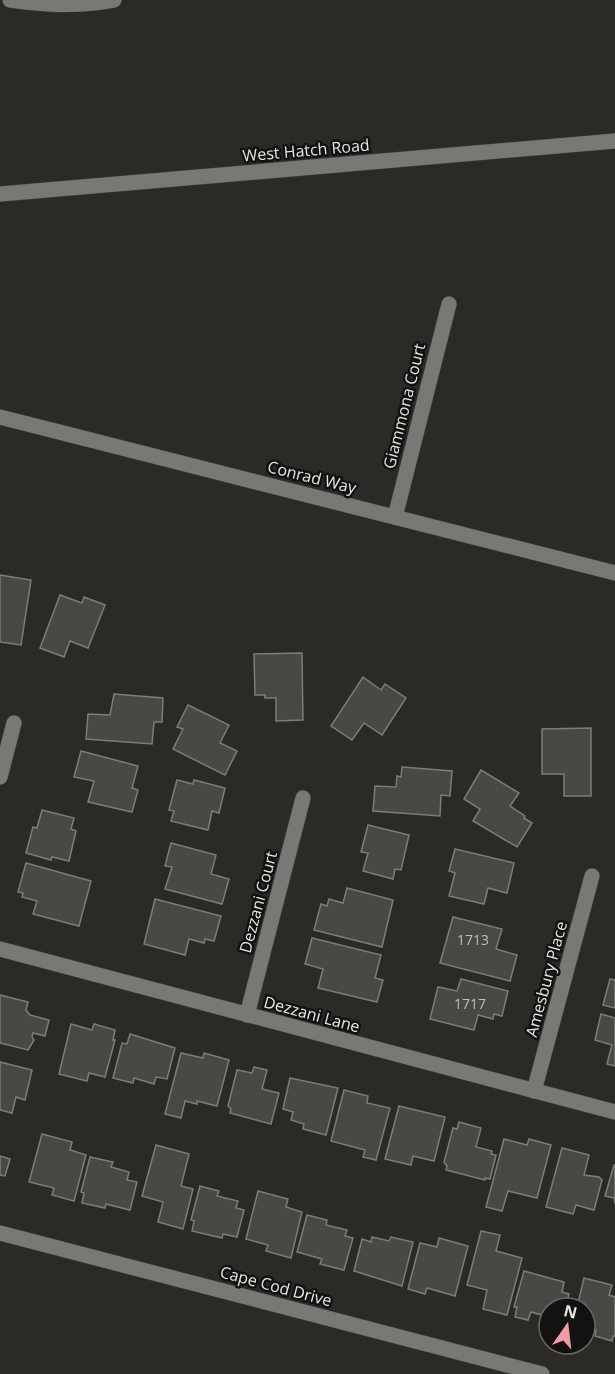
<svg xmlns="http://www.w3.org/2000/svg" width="615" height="1374" font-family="'Open Sans',sans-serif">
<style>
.building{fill:#494845;stroke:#7d7c79;stroke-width:1.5}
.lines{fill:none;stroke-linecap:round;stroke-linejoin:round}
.street-casing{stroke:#464543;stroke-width:16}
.secondary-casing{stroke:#464543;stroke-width:16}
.street{stroke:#797875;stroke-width:15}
.secondary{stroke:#797875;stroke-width:15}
.labels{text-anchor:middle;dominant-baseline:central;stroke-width:5;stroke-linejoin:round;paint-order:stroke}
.number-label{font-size:14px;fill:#bfbebc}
.street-label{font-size:16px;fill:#e6e6e4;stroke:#131211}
</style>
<rect width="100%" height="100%" fill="#2b2a27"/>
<g class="building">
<polygon points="0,575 31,580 21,645 0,642"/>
<polygon points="60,595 82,603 84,597 105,605 88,648 70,641 64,657 40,648"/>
<polygon points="302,653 303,720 276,721 276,698 265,698 265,695 255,695 254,654"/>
<polygon points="363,677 381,690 385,684 406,698 382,735 364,723 352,740 331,726"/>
<polygon points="114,694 163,698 162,722 154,722 152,744 86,739 88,714 110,715"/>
<polygon points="188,705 229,725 220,743 237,751 225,775 173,749 183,729 177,727"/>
<polygon points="591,728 591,796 564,796 564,774 542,774 542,729"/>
<polygon points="81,751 138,766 132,788 138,790 132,812 88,802 94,781 74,777"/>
<polygon points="402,767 452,771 450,796 441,795 440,816 373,811 375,786 396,787 397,776 401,777"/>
<polygon points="481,770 519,793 510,806 525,816 524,818 532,823 517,847 473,821 480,809 464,799"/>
<polygon points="177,780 193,784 194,780 225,788 219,813 212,811 208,830 171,821 174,811 169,810"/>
<polygon points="42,810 74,818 71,829 76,831 69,861 52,857 51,860 26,853 33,827 37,828"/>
<polygon points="368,825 409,835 401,870 395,869 393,879 363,871 368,853 361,852"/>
<polygon points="171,843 216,855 211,874 229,879 222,904 165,889 172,867 165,866"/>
<polygon points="455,849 514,863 507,893 488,888 484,904 449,896 455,873 449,871"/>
<polygon points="26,863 91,881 79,926 33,914 37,901 22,897 23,893 18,892"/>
<polygon points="347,888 393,900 382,947 314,930 321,904 327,906 329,899 343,903"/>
<polygon points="155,899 221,916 214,941 205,939 204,943 189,939 185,955 144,944"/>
<polygon points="453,917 502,929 496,949 517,955 510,981 440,963"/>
<polygon points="312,938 381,955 375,978 383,980 377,1002 318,988 323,969 305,964"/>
<polygon points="461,979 508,991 502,1016 494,1014 493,1019 478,1015 474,1030 430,1019 438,987 457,991"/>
<polygon points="610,979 615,980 615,1008 603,1005"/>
<polygon points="0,995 28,1002 26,1010 30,1015 49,1020 45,1036 33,1033 32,1037 34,1040 28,1050 0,1043"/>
<polygon points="601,1014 615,1018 615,1066 607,1064 612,1045 595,1040"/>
<polygon points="71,1024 92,1030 94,1024 115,1030 113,1040 115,1040 105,1077 89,1073 87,1081 59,1074"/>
<polygon points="130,1034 175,1048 167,1079 156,1077 154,1084 134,1078 133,1083 113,1078 122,1043 127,1044"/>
<polygon points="181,1053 203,1058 204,1053 229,1060 217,1106 197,1101 197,1104 185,1101 181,1118 165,1114"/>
<polygon points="0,1062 32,1070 25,1100 16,1097 12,1113 0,1110"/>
<polygon points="254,1067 267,1070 262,1089 279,1093 271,1124 230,1113 231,1109 228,1106 237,1070 252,1073"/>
<polygon points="290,1078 338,1088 326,1135 303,1129 304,1124 291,1120 293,1112 283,1109"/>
<polygon points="344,1090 368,1096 367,1103 390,1108 376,1160 363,1157 365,1150 331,1141"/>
<polygon points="399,1106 445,1117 434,1161 413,1156 411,1165 385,1159"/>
<polygon points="459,1122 481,1128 476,1147 492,1151 491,1154 496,1155 490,1179 485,1178 485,1180 446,1170 447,1166 444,1162 453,1128 457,1129"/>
<polygon points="42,1134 72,1142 70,1150 86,1155 74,1201 52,1195 54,1188 29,1182"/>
<polygon points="504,1139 527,1145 529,1139 551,1145 537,1198 508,1191 502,1211 486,1207"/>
<polygon points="156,1145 189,1154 181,1186 193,1189 183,1229 158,1222 163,1202 142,1196"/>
<polygon points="562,1148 589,1155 584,1175 599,1177 602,1180 594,1210 576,1205 573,1214 546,1207"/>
<polygon points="0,1156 10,1159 5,1176 0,1175"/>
<polygon points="90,1157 113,1162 111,1167 129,1172 127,1180 137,1182 130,1210 106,1204 105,1208 82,1203 84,1193 81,1192"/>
<polygon points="614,1165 615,1165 615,1204 614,1198 605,1196"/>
<polygon points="200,1186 219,1191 217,1196 238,1201 236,1208 244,1210 237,1237 223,1234 222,1238 192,1231 194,1221 191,1220"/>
<polygon points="258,1191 288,1199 286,1207 302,1212 291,1258 266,1251 268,1245 246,1239"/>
<polygon points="307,1215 327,1220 326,1225 347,1230 345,1236 353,1238 344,1270 320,1264 322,1259 297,1252"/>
<polygon points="481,1231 500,1235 496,1251 522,1258 507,1315 483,1309 487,1290 467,1285"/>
<polygon points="372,1237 389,1241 391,1237 413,1242 402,1286 354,1271 362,1239 371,1242"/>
<polygon points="439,1238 468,1246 455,1296 427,1288 425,1294 408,1289 420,1243 437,1247"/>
<polygon points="524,1271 564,1282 562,1292 569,1294 565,1308 549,1308 549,1317 531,1312 528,1320 515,1317 517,1307 514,1307"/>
<polygon points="584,1278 612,1285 609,1295 615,1297 615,1336 613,1336 612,1341 595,1336 596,1330 585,1328 585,1308 577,1308"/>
</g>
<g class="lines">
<g class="street-casing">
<g id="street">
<path d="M 10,0 C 49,5 75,7 114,0"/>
<polyline points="0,417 615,573"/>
<polyline points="395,517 449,304"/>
<polyline points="0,777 14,723"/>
<polyline points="0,949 615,1112"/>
<polyline points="247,1015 303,798"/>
<polyline points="534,1091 592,876"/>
<polyline points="0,1233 542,1374"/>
</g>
</g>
<g class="secondary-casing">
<polyline id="secondary" points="0,194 615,141"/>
</g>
<use href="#street" class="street"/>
<use href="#secondary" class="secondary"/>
</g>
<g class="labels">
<g class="number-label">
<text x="473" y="939">1713</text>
<text x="470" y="1003">1717</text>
</g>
<g class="street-label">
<text transform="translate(306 150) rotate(-5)">West Hatch Road</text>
<text transform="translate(404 406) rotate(-76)">Giammona Court</text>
<text transform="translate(312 477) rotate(14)">Conrad Way</text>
<text transform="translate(258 902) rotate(-75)">Dezzani Court</text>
<text transform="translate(546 979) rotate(-75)">Amesbury Place</text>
<text transform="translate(312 1014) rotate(15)">Dezzani Lane</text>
<text transform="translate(276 1286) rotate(15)">Cape Cod Drive</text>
</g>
</g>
<g transform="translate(567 1326) rotate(14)"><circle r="28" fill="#131211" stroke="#676765" stroke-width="1.5"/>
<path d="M0-4.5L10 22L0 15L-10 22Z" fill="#f39aa7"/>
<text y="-9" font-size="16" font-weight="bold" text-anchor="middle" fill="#e6e6e4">N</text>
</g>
</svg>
